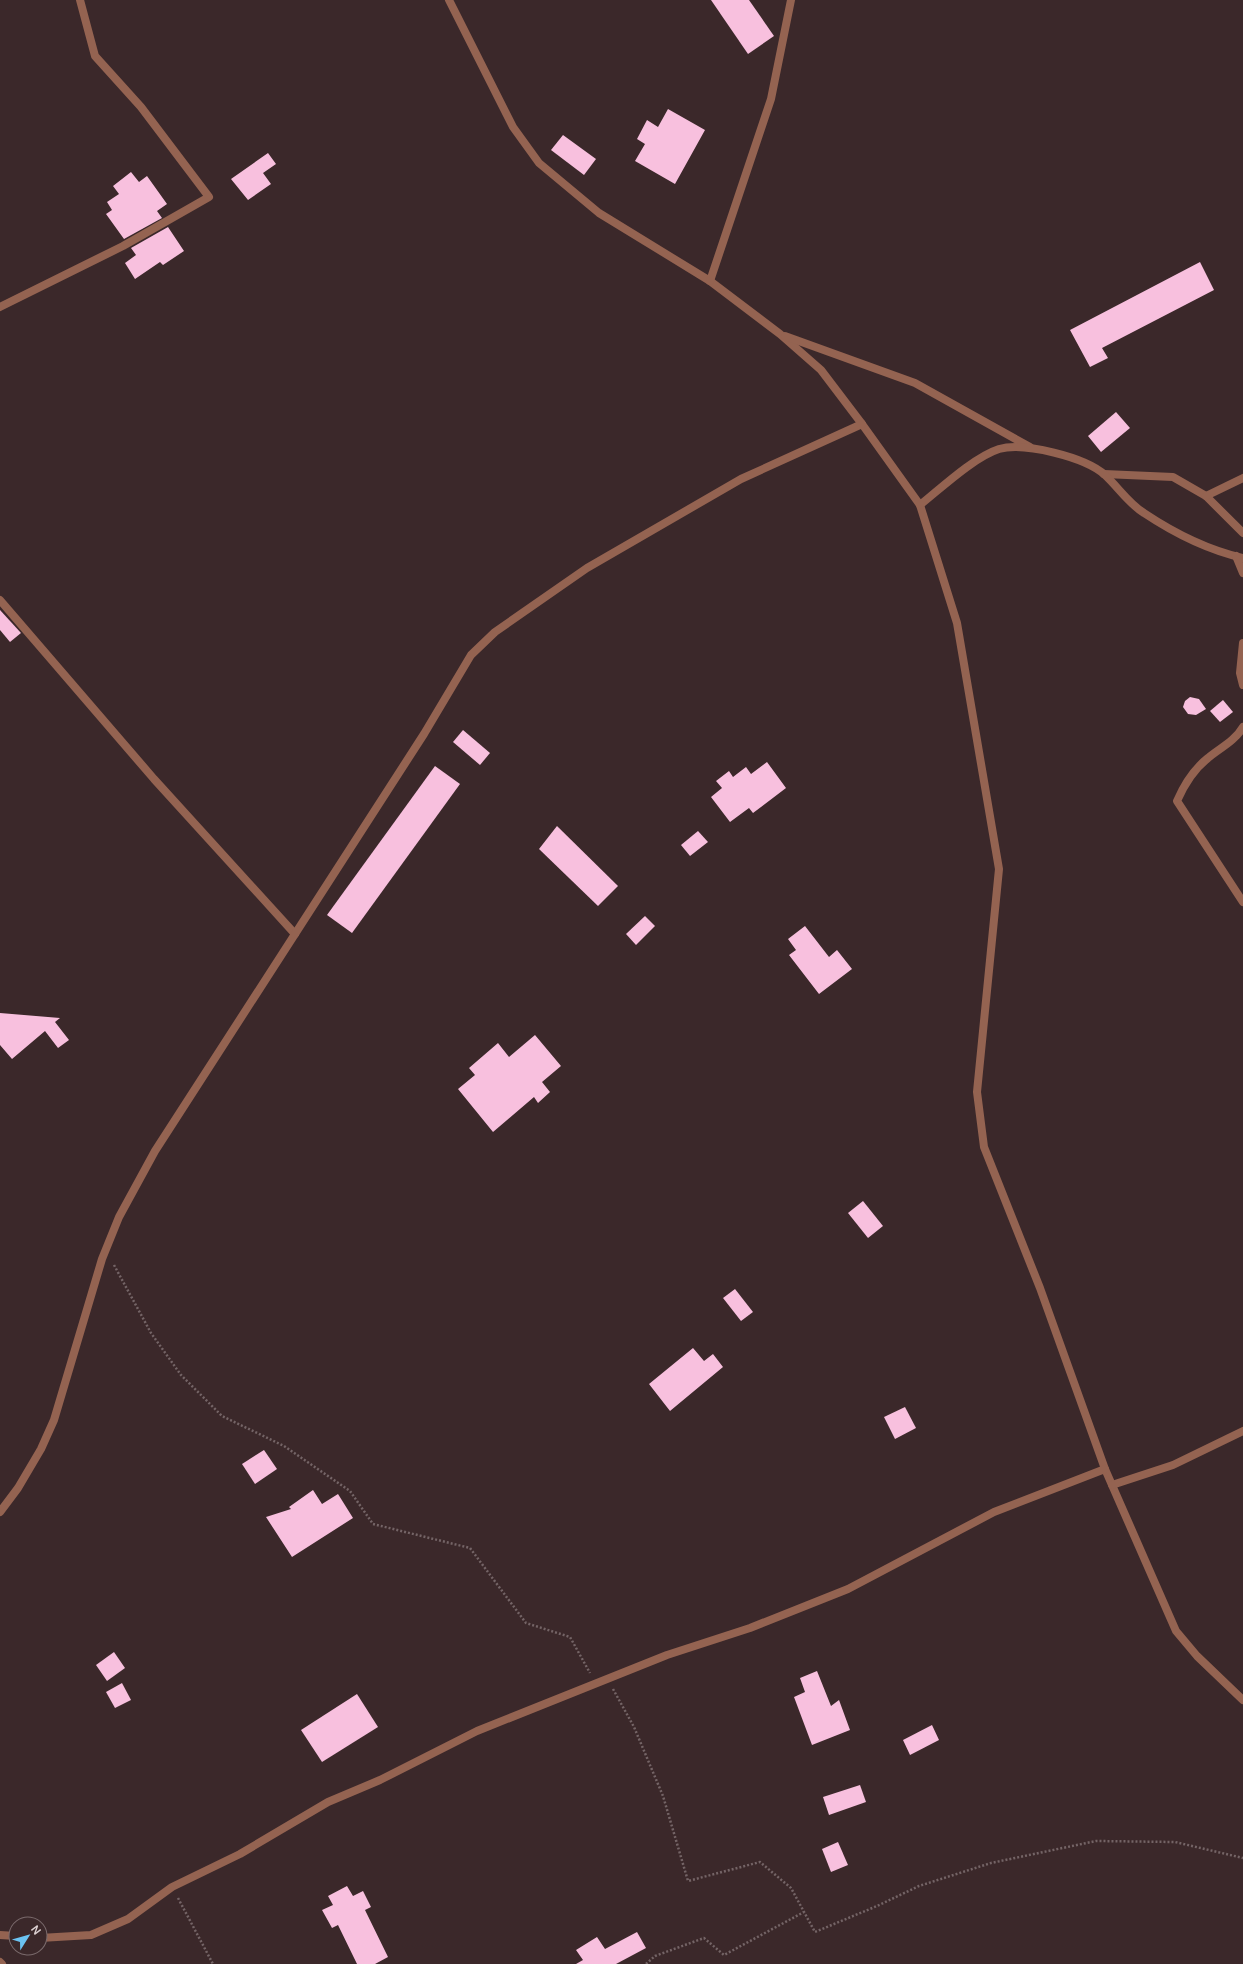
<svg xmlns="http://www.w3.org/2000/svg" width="1243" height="1964" font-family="Manrope,sans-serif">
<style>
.building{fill:#f8c0de}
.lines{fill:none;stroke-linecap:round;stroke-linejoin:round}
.path{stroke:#746466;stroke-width:2.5;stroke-dasharray:2 2;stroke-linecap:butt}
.street{stroke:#946351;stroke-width:8}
</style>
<rect width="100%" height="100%" fill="#3b282a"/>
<g class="building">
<polygon points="711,0 749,0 774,36 748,54"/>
<polygon points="668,109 705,130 675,184 635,161 645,144 637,139 647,120 658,127"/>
<polygon points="563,135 596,159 584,175 551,150"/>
<polygon points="268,153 276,164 263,173 271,184 248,200 231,179"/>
<polygon points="131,172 139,182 147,176 167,204 157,211 162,218 124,239 106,214 112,210 107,202 119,194 113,186"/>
<polygon points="168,227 184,251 163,265 160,262 135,279 125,263 136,255 131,248"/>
<polygon points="1200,262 1214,290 1102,348 1108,358 1090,367 1070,330"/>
<polygon points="1116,412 1130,428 1101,452 1088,436"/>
<polygon points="0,610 21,633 10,642 0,630"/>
<polygon points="1190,697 1199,699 1206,709 1196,715 1188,714 1183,707 1185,701"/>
<polygon points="1223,700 1233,712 1220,722 1210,711"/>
<polygon points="463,730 490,753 480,765 453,742"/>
<polygon points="767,762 786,788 753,813 749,808 730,822 711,797 722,788 716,781 729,771 733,777 746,767 751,774"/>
<polygon points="435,766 460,784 352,933 327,915"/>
<polygon points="557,826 618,886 598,906 539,849"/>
<polygon points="698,831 708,842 690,856 681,845"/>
<polygon points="645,916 655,926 636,945 626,934"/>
<polygon points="805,926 829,957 837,950 852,969 819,994 789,955 796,950 788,939"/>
<polygon points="0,1013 60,1018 55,1022 69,1040 58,1048 45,1031 12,1059 0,1045"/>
<polygon points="535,1035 561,1066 542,1082 550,1092 538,1103 534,1097 493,1132 458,1089 475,1075 469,1068 498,1043 509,1057"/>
<polygon points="863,1201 883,1226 868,1238 848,1213"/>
<polygon points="735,1289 753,1312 741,1321 723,1298"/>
<polygon points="693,1348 704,1361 713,1354 723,1367 670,1411 649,1384"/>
<polygon points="905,1407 916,1428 895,1439 884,1417"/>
<polygon points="264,1450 277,1469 255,1484 242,1464"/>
<polygon points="313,1490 322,1504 338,1494 353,1518 292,1557 266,1517 291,1509 289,1507"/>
<polygon points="114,1652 125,1668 107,1681 96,1665"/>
<polygon points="817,1671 831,1706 839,1700 850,1730 812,1745 794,1697 805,1692 800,1678"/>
<polygon points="122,1683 131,1700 115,1708 106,1692"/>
<polygon points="357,1694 378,1727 322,1762 301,1730"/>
<polygon points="932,1725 939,1740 910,1755 903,1740"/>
<polygon points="860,1785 866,1802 829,1815 823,1797"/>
<polygon points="838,1842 848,1865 831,1872 822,1849"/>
<polygon points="347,1886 353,1896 363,1891 371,1907 365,1910 388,1957 375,1964 357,1964 338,1925 332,1928 322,1910 333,1905 328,1896"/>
<polygon points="637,1932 646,1948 616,1964 576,1964 583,1960 576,1950 597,1937 605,1949"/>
</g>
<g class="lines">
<g class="path">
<polyline points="114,1265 151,1333 181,1375 222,1416 284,1446 350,1491 373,1524 470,1548 526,1623 570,1637 590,1673"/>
<polyline points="613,1689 634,1727 663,1796 688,1881 760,1862 791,1888 815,1932 877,1906 919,1886 991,1863 1096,1841 1175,1842 1243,1858"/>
<polyline points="178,1898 213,1964"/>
<polyline points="646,1964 655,1956 704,1938 724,1955 804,1912"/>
</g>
<g class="street">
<polyline points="449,0 513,127 539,163 599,213 710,281 780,334 821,370 862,424 920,505 957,623 999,869 977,1092 984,1147 1040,1288 1105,1469 1176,1631 1197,1656 1243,1700"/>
<polyline points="710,281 771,99 791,0"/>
<polyline points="0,307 123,246 209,197 141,107 95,56 80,0"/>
<polyline points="785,336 915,383 1030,447"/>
<polyline points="1104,474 1173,477 1206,496 1243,533"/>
<polyline points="1206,496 1243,478"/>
<path d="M 920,505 C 940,489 974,457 999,449 C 1024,442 1085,457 1105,475 C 1118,487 1129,504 1144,513 C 1174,533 1208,550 1243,558"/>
<polyline points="1236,556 1243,573"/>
<polyline points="0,600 154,779 295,934"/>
<polyline points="1243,643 1240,673 1243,685"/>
<path d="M 1243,727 C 1235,741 1220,748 1208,758 C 1194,769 1184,785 1177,801 L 1243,902"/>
<polyline points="1112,1485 1173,1465 1243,1431"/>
<polyline points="0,1512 18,1488 41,1449 54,1420 102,1259 119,1217 155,1151 424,734 471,655 495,632 587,568 741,479 862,424"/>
<polyline points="0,1935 16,1936"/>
<polyline points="40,1938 91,1935 128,1919 172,1887 240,1854 328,1802 380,1780 477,1731 667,1655 750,1628 848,1589 994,1512 1105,1469"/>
<polyline points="0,1962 2,1964"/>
</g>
</g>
<g transform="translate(28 1936) rotate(53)"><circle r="19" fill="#3b282a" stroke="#7b6b6d"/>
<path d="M0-3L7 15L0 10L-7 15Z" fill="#6bc3f2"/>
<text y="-6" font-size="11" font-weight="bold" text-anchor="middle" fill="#dcd0d1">N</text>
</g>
</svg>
